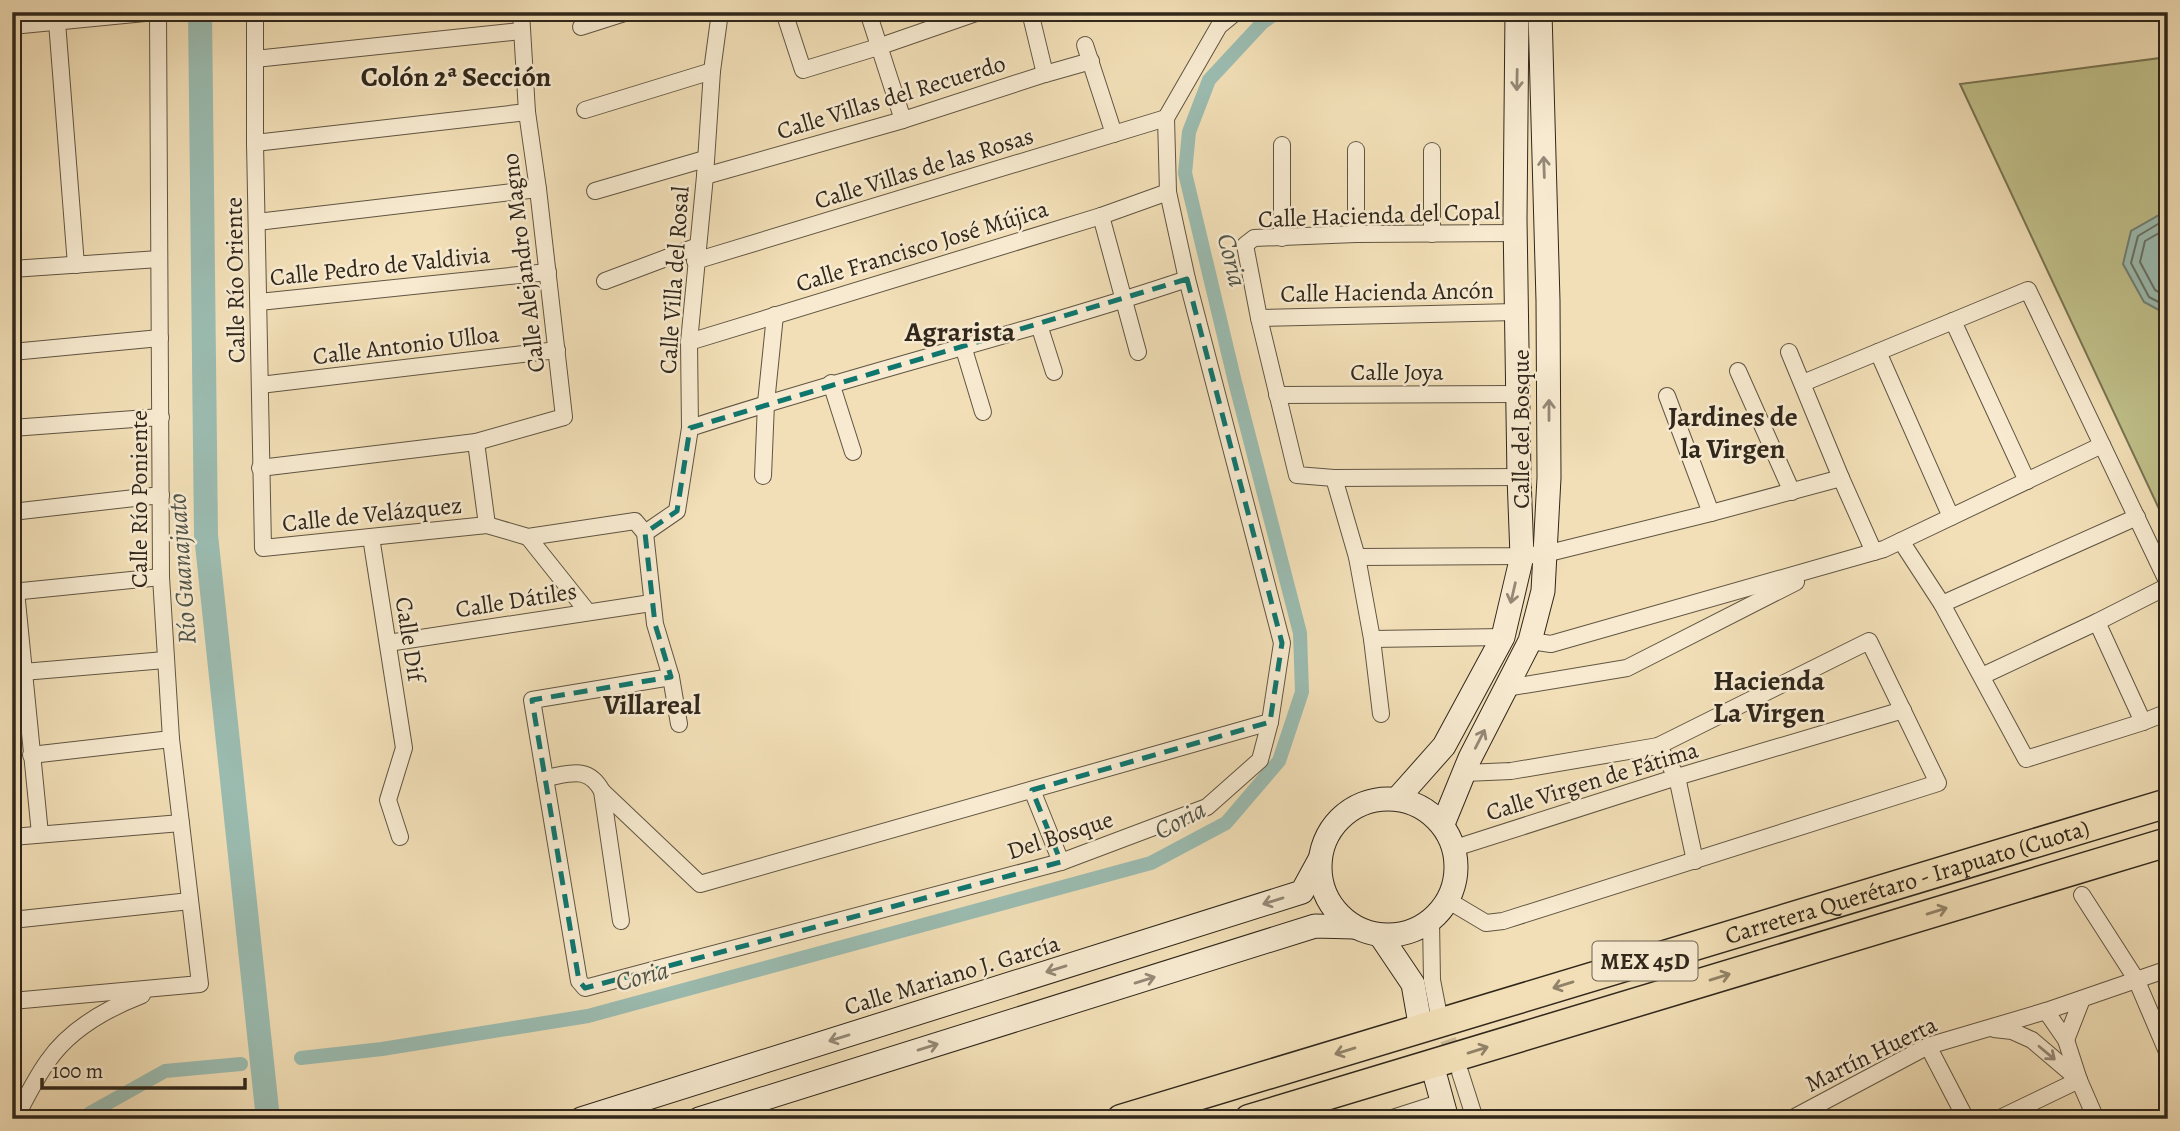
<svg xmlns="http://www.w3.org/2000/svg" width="2180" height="1131" font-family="Alegreya,serif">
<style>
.green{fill:#c0c08a;stroke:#787452;stroke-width:2}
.water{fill:#9bbcb1;stroke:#708075;stroke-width:2}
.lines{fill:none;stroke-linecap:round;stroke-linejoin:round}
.shore{stroke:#667266;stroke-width:2}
.canal{stroke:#9bbcb1;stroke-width:14}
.river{stroke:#9bbcb1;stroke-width:24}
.street-tunnel{stroke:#cbba98;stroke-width:16;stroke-dasharray:16 8;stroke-linecap:butt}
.secondary-tunnel{stroke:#cbba98;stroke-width:23;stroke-dasharray:23 11;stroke-linecap:butt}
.street-casing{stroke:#605542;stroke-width:18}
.secondary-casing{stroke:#30271b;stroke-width:25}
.highway-casing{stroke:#30271b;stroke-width:31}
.street{stroke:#f7ead0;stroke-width:16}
.secondary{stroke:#f7ead0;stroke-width:23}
.highway{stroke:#f2dfb7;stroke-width:28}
.oneway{stroke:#948876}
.oneway2{stroke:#918369}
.marked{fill:none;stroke:#0f766e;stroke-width:5;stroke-dasharray:14 9;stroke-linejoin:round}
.labels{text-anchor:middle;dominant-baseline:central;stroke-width:5;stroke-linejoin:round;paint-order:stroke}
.shield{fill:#f7ead0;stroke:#6c6251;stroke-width:2}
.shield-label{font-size:23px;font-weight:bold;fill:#30271b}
.street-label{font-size:24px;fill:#30271b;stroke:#f7ead0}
.water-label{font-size:26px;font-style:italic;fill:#505448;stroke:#f7ead0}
.quarter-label{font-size:28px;font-weight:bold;fill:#30271b;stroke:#f7ead0}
</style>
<rect width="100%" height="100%" fill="#f2dfb7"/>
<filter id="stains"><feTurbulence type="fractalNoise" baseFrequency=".00286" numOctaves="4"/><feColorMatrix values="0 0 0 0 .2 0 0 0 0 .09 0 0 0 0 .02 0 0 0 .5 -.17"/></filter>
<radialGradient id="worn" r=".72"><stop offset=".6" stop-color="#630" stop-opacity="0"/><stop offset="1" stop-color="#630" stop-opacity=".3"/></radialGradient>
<polygon class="green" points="2168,57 2168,528 1960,84"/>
<polygon class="water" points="2168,210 2168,315 2144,302 2123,264 2131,231"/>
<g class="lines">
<g class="shore">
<polyline points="2168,218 2138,236 2131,263 2149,297 2168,307"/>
<polyline points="2168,228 2145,241 2140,262 2155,290 2168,297"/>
</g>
<g class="canal">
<polyline points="301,1058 382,1049 588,1016 1151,863 1226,823 1279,761 1302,692 1300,633 1235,382 1185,173 1189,132 1209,80 1262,23 1277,12"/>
<polyline points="86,1119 90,1113 165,1071 241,1064"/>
</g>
<polyline class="river" points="200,12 206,535 268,1119"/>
<polyline class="street-tunnel" points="1440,1017 1457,1065"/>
<polyline class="secondary-tunnel" points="1419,1018 1436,1079"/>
<g class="street-casing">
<g id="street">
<polyline points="255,12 255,143 263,548 487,525 528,537 635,521 645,533 655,624 671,677 679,724"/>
<polyline points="784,12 803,70 878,47 979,12"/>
<polyline points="868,12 903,120"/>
<polyline points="1030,12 1045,74"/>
<polyline points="57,22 76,265"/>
<polyline points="12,26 155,12"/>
<polyline points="581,27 628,12"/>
<polyline points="1085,45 1114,134"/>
<polyline points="255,59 521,31"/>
<polyline points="585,110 712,71"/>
<polyline points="1166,118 1219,26 1236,12"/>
<polyline points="255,143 527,112"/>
<polyline points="1356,150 1356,234"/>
<polyline points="1432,151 1432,234"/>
<polyline points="705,176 903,120 1045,74 1091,61"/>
<polyline points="595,191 705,159"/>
<polyline points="1101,216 1138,352"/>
<polyline points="257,222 538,189"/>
<polyline points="1516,233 1356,234 1254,238 1245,245 1259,318 1297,475 1334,478 1519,477"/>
<polyline points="1282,238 1282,145"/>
<polyline points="695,261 1166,118"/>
<polyline points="12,269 159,259"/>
<polyline points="605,281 698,246"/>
<polyline points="259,302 548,272"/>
<polyline points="1259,318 1516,312"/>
<polyline points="1953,321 2027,481"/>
<polyline points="1039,325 1054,372"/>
<polyline points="689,342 1101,216 1168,192"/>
<polyline points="963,346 983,412"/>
<polyline points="12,352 160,338"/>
<polyline points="1789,352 1841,478 1874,552"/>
<polyline points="1878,352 1951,517"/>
<polyline points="1738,371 1792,492"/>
<polyline points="831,383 853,452"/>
<polyline points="1803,383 2028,290 2168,583"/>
<polyline points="260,385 557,350"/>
<polyline points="1277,395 1517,394"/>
<polyline points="1667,396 1711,513"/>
<polyline points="12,428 161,417"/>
<path d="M 690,428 C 854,374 1023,334 1187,279"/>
<polyline points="476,442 487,525"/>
<polyline points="260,468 476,442 564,417 538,189 527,112 521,12"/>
<polyline points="763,476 766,403 775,315"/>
<polyline points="1334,478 1357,557 1372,639 1381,714"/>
<polyline points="12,512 161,495"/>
<polyline points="645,533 677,511 690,428 689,342 705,176 712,71 720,12"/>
<polyline points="371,537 404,748 388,800 400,837"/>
<polyline points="528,537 587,611"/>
<polyline points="1901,541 1942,604 2026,759 2143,722 2168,712"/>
<polyline points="1357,557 1522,556 1545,554 1711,513 1841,478"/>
<polyline points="16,591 40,834"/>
<polyline points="12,592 161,577"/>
<polyline points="1942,604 2137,517"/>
<polyline points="2097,622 2143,722"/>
<polyline points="1372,639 1503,637"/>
<polyline points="1530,641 1551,644 1884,549 2102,445"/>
<polyline points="388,643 651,603"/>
<polyline points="23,672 165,660"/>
<polyline points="1982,676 2097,622 2168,586"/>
<polyline points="671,677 532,700 579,981 585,988 1061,862 1207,807 1260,760 1270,722 1282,643 1187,279 1168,192 1166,118"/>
<polyline points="1506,688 1627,668 1796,582"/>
<polyline points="1658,746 1677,777 1695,861"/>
<polyline points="31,755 171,739"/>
<path d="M 545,778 C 570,774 588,765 602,791 L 621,921"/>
<polyline points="1032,790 1061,862"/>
<polyline points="602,791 700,884 1270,722"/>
<polyline points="12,837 181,823"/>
<polyline points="1455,848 1677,777 1903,710"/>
<polyline points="2082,895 2136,979 2168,1054"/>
<polyline points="1449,901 1486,923 1503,921 1938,783 1869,641 1658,746 1511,771 1465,773"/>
<polyline points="12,920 190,901"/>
<polyline points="1431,921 1432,980 1438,1011"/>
<polyline points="12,1001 200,984 171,739 161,577 158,12"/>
<polyline points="2046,1011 2066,1040 2079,1080"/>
<polyline points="1994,1029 2012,1031 2032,1040 2079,1080 2096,1119"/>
<polyline points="2066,1040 2082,999"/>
<polyline points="1928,1046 1966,1119"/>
<polyline points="1460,1072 1475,1119"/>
<path d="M 15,1119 C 25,1100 35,1079 48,1061 C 70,1029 106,1009 142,995"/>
<polyline points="1389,1119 1442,1102"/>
<polyline points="1791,1119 1928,1046 2046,1011 2168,969"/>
<polyline points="1998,1119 2079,1080"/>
</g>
</g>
<g class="secondary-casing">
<g id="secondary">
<circle cx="1388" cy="867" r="68"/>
<polyline points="1397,799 1444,746 1503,637 1522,556 1519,477 1515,219 1517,12"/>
<polyline points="1443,824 1470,758 1530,641 1543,591 1549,478 1548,301 1540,12"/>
<polyline points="1380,935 1413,984 1419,1018"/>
<polyline points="1436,1079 1447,1119"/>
<polyline points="581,1119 1302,892 1320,859"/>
<polyline points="699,1119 1315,926 1354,927"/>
</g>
</g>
<g class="highway-casing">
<g id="highway">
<path id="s1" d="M 1121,1119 L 2168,803"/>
<polyline points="1249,1119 2168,842"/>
</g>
</g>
<use href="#street" class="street"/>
<use href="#secondary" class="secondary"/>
<use href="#highway" class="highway"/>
</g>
<defs><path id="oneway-shaft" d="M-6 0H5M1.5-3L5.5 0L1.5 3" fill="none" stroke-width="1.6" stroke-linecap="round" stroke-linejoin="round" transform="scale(1.75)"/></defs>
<g class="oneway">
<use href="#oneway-shaft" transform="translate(1517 80) rotate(91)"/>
<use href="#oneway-shaft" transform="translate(1544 167) rotate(-92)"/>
<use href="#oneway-shaft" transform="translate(1549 410) rotate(-90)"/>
<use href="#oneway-shaft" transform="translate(1513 593) rotate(103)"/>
<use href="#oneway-shaft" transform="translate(1480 739) rotate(-63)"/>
<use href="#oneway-shaft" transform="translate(1273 901) rotate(163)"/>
<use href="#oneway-shaft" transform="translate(1056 969) rotate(163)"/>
<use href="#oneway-shaft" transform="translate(1145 980) rotate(-17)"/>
<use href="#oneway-shaft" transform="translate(839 1038) rotate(163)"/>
<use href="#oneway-shaft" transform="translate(928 1047) rotate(-17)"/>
<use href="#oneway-shaft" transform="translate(2047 1053) rotate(40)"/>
</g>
<g class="oneway2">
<use href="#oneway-shaft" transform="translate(1937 911) rotate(-17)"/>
<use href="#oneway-shaft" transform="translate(1720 977) rotate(-17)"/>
<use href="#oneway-shaft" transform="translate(1563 985) rotate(163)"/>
<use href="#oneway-shaft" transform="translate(1478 1050) rotate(-17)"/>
<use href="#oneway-shaft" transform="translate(1345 1051) rotate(163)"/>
</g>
<path class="marked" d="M 1187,279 L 1282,643 L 1270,722 L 1032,790 L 1061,862 L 585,988 L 579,981 L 532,700 L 671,677 L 655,624 L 645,533 L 677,511 L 690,428 Z"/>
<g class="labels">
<rect class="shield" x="1592.5" y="941.5" width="105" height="39" rx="5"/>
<g class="shield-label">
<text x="1645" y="961">MEX 45D</text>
</g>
<g class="street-label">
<text transform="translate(891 97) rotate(-17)">Calle Villas del Recuerdo</text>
<text transform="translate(924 168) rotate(-17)">Calle Villas de las Rosas</text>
<text transform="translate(1379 215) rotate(-2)">Calle Hacienda del Copal</text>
<text transform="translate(922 246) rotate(-17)">Calle Francisco José Mújica</text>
<text transform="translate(523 263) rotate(-97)">Calle Alejandro Magno</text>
<text transform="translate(380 266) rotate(-6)">Calle Pedro de Valdivia</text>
<text transform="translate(235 280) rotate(-91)">Calle Río Oriente</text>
<text transform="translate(674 280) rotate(-86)">Calle Villa del Rosal</text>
<text transform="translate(1387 292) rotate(-1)">Calle Hacienda Ancón</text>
<text transform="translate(406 345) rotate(-7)">Calle Antonio Ulloa</text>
<text x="1397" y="372">Calle Joya</text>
<text transform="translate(1521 429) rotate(-90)">Calle del Bosque</text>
<text transform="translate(139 499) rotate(-90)">Calle Río Poniente</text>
<text transform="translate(372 514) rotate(-6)">Calle de Velázquez</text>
<text transform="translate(516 600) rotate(-9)">Calle Dátiles</text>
<text transform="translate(410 639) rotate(81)">Calle Dif</text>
<text transform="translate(1592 781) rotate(-17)">Calle Virgen de Fátima</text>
<text transform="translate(1060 835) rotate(-18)">Del Bosque</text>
<text stroke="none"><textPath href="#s1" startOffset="821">Carretera Querétaro - Irapuato (Cuota)</textPath></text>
<text transform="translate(952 975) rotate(-17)">Calle Mariano J. García</text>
<text transform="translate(1871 1054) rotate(-26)">Martín Huerta</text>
</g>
<g class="water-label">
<text transform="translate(1232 260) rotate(76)">Coria</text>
<text transform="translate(182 569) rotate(-94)">Río Guanajuato</text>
<text transform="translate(1180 820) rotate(-28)">Coria</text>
<text transform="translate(642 976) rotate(-15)">Coria</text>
</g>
<g class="quarter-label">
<text x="456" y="77">Colón 2ª Sección</text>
<text x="960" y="332">Agrarista</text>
<text x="1733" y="417">Jardines de<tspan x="1733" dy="32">la Virgen</tspan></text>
<text x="1769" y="681">Hacienda<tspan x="1769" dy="32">La Virgen</tspan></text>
<text x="652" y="705">Villareal</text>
</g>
</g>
<rect width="2180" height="1131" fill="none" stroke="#f2dfb7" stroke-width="42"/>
<rect x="14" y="14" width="2152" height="1103" fill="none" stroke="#30271b" stroke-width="3.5"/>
<rect x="21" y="21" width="2138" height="1089" fill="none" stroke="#30271b" stroke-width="2"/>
<path d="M42 1078v10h203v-10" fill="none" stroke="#30271b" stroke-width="3.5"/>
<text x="52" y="1078" font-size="21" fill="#30271b" stroke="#f7ead0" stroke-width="5" paint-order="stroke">100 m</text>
<rect width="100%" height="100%" filter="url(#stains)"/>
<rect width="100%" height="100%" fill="url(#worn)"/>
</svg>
